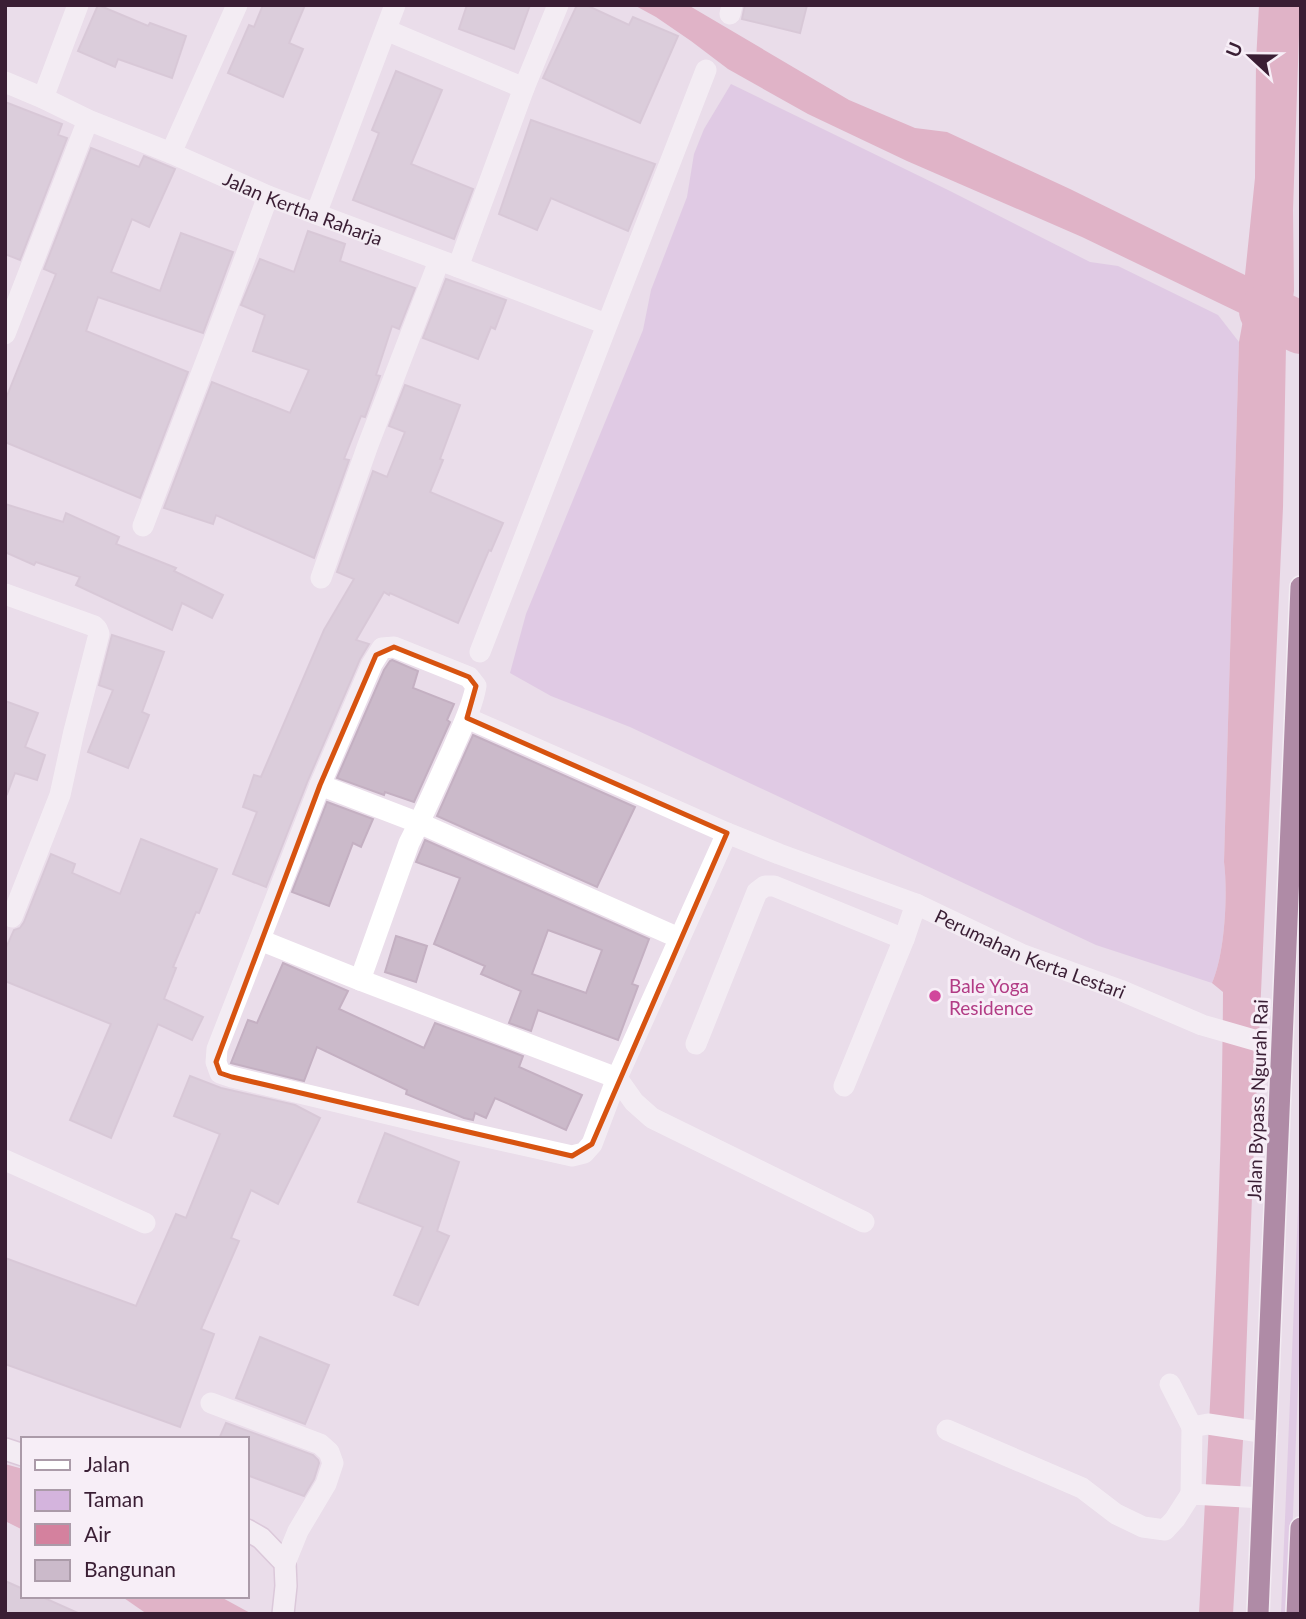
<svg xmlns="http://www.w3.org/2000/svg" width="1306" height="1619" font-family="Lato,sans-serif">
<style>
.green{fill:#d4b4dd}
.water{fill:#d4819e}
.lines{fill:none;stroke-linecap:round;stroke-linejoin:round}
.river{stroke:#d4819e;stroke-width:52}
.building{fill:#cbbaca;stroke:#c4b0c2;stroke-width:2;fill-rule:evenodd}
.secondary-casing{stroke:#cbb0c7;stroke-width:24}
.highway-casing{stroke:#fff;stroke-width:24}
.street{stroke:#fff;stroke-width:21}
.secondary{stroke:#fff;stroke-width:21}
.highway{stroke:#682856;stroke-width:21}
.marked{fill:none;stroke:#d75310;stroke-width:5;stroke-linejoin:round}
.hotel-dot{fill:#d1479c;stroke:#f7eef7;stroke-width:2.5}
.labels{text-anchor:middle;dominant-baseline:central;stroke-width:6;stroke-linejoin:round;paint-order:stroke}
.street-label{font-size:19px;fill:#3a1e34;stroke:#f7eef7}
.hotel-label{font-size:19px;fill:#b23c85;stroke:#f7eef7;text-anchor:start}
</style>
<rect width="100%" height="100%" fill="#eaddea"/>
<g class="green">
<path d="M 731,84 L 950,191 L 1090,262 L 1118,266 L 1218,315 L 1239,342 L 1224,862 C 1228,893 1225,954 1212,983 L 1096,945 L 630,727 L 551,696 L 510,673 L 526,614 L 643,330 L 651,290 L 687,197 L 694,154 L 704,129 Z"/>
<polygon points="1301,1139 1301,1312 1289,1614 1281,1614"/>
</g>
<g class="water">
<path d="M 634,5 L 688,5 L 849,100 L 915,128 L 947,132 L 1070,189 L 1245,275 L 1255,178 L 1256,62 L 1259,5 L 1300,5 L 1293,210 L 1294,291 L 1286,345 L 1283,507 L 1253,1169 L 1243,1440 L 1233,1614 L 1199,1614 C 1210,1407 1222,1200 1223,992 L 1212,983 C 1225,954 1228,893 1224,862 L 1239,342 L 1244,315 L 1082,237 L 907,161 L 808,114 L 728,69 L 691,41 L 656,17 Z"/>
<polygon points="5,1464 23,1469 23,1530 5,1521"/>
<polygon points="121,1596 219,1596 252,1614 147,1614"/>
</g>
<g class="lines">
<polyline class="river" points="1265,311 1301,328"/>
</g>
<g class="building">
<polygon points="98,5 148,26 150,23 186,36 172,78 118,59 115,67 78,51"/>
<polygon points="263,5 305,5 289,43 303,49 283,97 228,73 249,25 254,27"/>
<polygon points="467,5 530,5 514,49 459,29"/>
<polygon points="577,5 586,5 629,25 633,17 678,36 640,123 543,78"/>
<polygon points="745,5 807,5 800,33 742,19"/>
<polygon points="396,71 442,90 411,164 473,189 454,239 353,200 379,133 372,130"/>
<polygon points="5,102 62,124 58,135 67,138 20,260 5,254"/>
<polygon points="531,120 655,164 628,231 551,198 537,230 499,214"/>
<polygon points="91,148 139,167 144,156 175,169 149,227 132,219 111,272 160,291 181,233 233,252 203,333 98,297 86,331 188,372 140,498 5,442 5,401 56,274 44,269"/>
<polygon points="308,231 345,244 340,261 415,288 399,329 392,326 376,375 380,376 365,417 361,416 344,459 349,460 314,558 216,515 213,524 164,508 212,382 290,413 309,370 253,351 265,315 241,305 260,259 294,272"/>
<polygon points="446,279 506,300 495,329 491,327 478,359 423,338"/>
<polygon points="405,385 460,405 440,459 443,460 430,492 503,523 491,551 489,550 458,623 390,593 389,595 384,592 356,640 369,644 360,659 308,780 266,887 233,874 257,812 243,807 254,775 261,777 324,630 354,579 337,572 373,471 387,477 405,432 389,426"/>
<polygon points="5,504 63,522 66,513 119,537 116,544 176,568 174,571 223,595 212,618 182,603 172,630 76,585 80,577 36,562 34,565 5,552"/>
<polygon points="112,635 164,652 142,712 149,715 128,768 88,752 113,690 99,685"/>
<polygon points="392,660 418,671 413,688 454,704 447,720 450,722 414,802 385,792 384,795 337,778 384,670 390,661"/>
<polygon points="5,701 38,713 25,747 45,755 37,780 15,773 7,794 5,793"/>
<polygon points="473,735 635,807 597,887 437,816"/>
<polygon points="327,802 373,819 361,847 353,843 329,906 292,892"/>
<polygon points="141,839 217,869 199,913 196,912 173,967 176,968 164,999 203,1017 192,1040 158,1024 111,1138 70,1120 111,1024 5,981 5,950 14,930 20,928 24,922 51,854 75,864 72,873 120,894"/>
<path d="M 425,840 L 649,939 L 632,984 L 638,986 L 618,1040 L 538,1010 L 531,1031 L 509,1023 L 521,991 L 481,974 L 485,966 L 434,944 L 460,878 L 416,862 ZM 548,930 L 602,950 L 586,993 L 532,974 Z"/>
<polygon points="396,936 427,946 416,982 385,972"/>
<polygon points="283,963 348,991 339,1009 424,1048 435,1023 523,1056 519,1067 582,1095 566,1130 495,1098 486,1118 475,1113 473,1120 464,1118 406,1094 407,1090 317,1047 304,1081 231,1063 248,1020 257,1023"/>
<polygon points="190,1076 221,1088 295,1105 320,1118 278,1204 251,1190 231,1238 239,1241 201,1329 214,1334 180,1427 5,1364 5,1258 136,1306 176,1214 186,1218 220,1134 174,1116"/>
<polygon points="385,1133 459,1162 437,1231 449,1236 418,1305 394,1295 423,1227 358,1202"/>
<polygon points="260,1337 329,1365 305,1424 236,1398"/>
<polygon points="226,1423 313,1455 318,1460 319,1463 314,1479 304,1496 247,1475 247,1439 219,1439"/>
<polygon points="5,1581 23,1589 23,1596 40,1596 80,1614 5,1614"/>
</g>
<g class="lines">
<g class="secondary-casing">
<g id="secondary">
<polyline points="5,1449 23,1455"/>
<polyline points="247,1530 261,1538 285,1563 286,1586 283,1614"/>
</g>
</g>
<g class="highway-casing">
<g id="highway">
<polyline points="1258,1614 1301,587"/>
<polyline points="1297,1614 1301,1528"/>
</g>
</g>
<g class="street">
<polyline points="730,14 732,5"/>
<polyline points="386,30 524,88"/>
<path id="s1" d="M 5,82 L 43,98 L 88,120 L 171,153 L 268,196 L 458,267 L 606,324"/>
<polyline points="43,98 78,5"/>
<polyline points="171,153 237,5"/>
<polyline points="316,214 395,5"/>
<polyline points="458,267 524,88 558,5"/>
<polyline points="5,334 88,120"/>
<polyline points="143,526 228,304 268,196"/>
<polyline points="321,578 368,445 439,261"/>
<polyline points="5,594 94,626 97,629 99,634 74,731 60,795 12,917"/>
<polyline points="480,652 706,70"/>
<path id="s2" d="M 467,718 L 727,833 L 779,854 L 916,904 L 1021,954 L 1120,990 L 1202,1025 L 1282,1048"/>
<polyline points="320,785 419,823 679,938"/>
<polyline points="260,940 360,980 617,1078 634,1102 652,1118 864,1222"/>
<path d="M 360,980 L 409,843 C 424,814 437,783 451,753 C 460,731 472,709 476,686 L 469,677 L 394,647 L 382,648 L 372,664 L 320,785 L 217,1049 L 216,1062 L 220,1073 L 232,1077 L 451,1129 L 572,1156 L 584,1153 L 592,1144 L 617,1078 L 727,833"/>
<polyline points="696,1044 757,892 765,886 774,886 904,939"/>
<polyline points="844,1086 904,939 916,904"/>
<polyline points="5,1160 145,1223"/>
<polyline points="1170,1384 1192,1427"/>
<polyline points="211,1403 320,1444 329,1452 333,1463 326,1484 298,1531 285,1563"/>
<polyline points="947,1430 1082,1488 1116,1514 1143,1527 1165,1530 1175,1519 1191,1494 1263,1498"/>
<polyline points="1191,1494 1192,1427 1208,1424 1267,1433"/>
</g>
<use href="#secondary" class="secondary"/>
<use href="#highway" class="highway"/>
</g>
<path d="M0 0H1306V1619H0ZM 394,647 L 469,677 L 476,686 L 467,718 L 727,833 L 592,1144 L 572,1156 L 232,1077 L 220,1073 L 216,1062 L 320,785 L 376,655 Z" fill="#eaddea" fill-opacity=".55" fill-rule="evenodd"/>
<path class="marked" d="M 394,647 L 469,677 L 476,686 L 467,718 L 727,833 L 592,1144 L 572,1156 L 232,1077 L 220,1073 L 216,1062 L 320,785 L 376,655 Z"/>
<circle class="hotel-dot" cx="935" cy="996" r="7"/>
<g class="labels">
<g class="street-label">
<text stroke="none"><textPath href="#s1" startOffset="324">Jalan Kertha Raharja</textPath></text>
<text stroke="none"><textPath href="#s2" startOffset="611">Perumahan Kerta Lestari</textPath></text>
<text transform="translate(1257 1100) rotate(-88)">Jalan Bypass Ngurah Rai</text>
</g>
<g class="hotel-label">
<text x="949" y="985">Bale Yoga<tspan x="949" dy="22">Residence</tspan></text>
</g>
</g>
<rect width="1306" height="1619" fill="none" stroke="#3a1e34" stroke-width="14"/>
<rect x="21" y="1437" width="228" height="161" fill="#f7eef7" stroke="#ab9ba9" stroke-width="2"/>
<rect x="35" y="1460" width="35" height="10" fill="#ffffff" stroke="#ab9ba9" stroke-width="2"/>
<text x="84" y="1472" font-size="21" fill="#3a1e34">Jalan</text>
<rect x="35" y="1490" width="35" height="21" fill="#d4b4dd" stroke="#ab9ba9" stroke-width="2"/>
<text x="84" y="1507" font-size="21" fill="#3a1e34">Taman</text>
<rect x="35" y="1524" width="35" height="21" fill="#d4819e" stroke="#ab9ba9" stroke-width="2"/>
<text x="84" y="1542" font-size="21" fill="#3a1e34">Air</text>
<rect x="35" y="1560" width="35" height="21" fill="#cbbaca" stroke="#ab9ba9" stroke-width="2"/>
<text x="84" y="1577" font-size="21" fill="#3a1e34">Bangunan</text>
<g transform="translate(1250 56) rotate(292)" stroke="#f7eef7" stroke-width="5" paint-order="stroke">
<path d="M0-5L12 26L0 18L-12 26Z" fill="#3a1e34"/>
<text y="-10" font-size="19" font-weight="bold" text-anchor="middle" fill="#3a1e34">U</text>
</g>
</svg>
